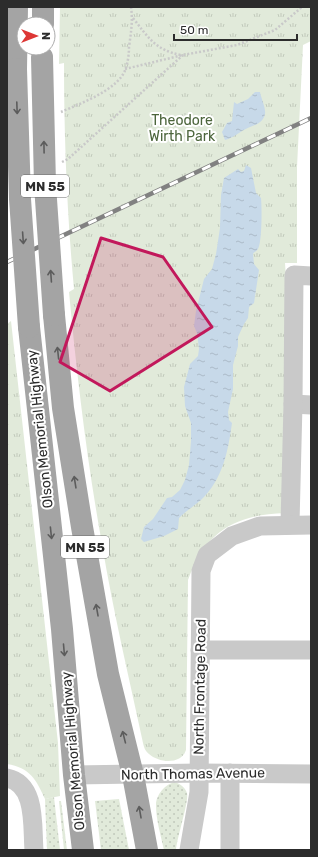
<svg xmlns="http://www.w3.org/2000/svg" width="318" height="857" font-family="Rubik,sans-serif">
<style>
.grass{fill:url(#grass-dots)}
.park{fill:url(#park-tufts)}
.water{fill:url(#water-ripples)}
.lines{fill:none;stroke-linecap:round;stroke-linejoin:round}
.path{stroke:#c9c9c9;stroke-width:2.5;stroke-dasharray:2 2;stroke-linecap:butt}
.minor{stroke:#c9c9c9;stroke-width:19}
.major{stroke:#a4a4a4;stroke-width:22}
.rail-casing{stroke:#818181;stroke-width:4.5}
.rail{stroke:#fff;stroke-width:3;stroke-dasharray:9;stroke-linecap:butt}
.major-bridge{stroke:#a4a4a4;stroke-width:22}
.oneway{stroke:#5c5c5c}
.marked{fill:#c2185b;fill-opacity:0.2;stroke:#c2185b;stroke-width:3;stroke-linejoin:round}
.labels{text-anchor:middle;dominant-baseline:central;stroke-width:4;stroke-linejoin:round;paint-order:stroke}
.shield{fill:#fff;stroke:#6b6b6b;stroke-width:1}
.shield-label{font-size:13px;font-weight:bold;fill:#2c2c2c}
.park-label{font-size:14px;fill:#4c653c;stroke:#fff}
.street-label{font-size:14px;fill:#2c2c2c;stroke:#fff}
</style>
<defs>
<pattern id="grass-dots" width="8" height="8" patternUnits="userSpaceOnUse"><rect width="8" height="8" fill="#e1eada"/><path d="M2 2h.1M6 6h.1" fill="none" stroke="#c1c9bb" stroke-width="1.8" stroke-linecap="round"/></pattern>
<pattern id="park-tufts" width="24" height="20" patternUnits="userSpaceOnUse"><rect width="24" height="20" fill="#e1eada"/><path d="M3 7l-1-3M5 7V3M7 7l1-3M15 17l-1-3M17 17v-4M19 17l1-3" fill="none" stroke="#c1c9bb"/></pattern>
<pattern id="water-ripples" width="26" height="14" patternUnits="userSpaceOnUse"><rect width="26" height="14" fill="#c7d9e9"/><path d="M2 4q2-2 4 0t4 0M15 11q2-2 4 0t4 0" fill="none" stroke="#abbac8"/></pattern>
</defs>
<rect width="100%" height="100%" fill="#fff"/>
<g class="grass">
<path d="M 175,782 C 180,784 185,787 187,793 C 189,802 177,837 176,850 L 164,850 C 161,836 156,820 156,805 C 156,795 165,784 175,782 Z"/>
<polygon points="54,797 60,850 47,850 45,799"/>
<polygon points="119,799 129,850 101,850 95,801"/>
<polygon points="59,801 61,801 67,850 64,850"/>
</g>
<g class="park">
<path d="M 60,7 L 311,7 L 311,41 L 303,45 L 297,167 L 297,263 L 285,263 L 288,308 L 285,513 C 235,515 206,531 188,580 L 186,750 C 181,765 159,763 149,754 C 145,751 144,747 143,743 C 129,677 113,611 102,544 C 87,461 77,377 69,292 L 74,289 C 67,214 64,138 64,63 L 59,64 Z"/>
<path d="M 11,321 L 58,743 L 60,796 L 45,799 C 36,779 30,768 7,764 L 7,324 Z"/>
</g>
<g class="water">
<path d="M 255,92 L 260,92 C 261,98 266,108 265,114 C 263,125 250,126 242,131 C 236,135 232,138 225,140 L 222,132 L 227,123 L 232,121 L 234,102 L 237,104 L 248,99 Z"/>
<path d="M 246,165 L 251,168 L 256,193 L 261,198 C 262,208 262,242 258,249 C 257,251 254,252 253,254 L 254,264 L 259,270 L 254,303 L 249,307 L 248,318 L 244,324 L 238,337 L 238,346 L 233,365 L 233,389 L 228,412 L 229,420 L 232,423 C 228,451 223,479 201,500 C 194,506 186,511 179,518 L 178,529 L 164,536 L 144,542 L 141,539 L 144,527 L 153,519 L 167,498 L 172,497 L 180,490 L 185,480 L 189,465 L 191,441 L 191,423 L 185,406 L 184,387 L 190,364 L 198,356 L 199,349 L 197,333 L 194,326 L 196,311 L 204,279 L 212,269 L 216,254 L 220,228 L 221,195 L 224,178 L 238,169 L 241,172 L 244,171 Z"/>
</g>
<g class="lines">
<g class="path">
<path d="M 133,18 C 148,37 155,50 181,55"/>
<polyline points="125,69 183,55 237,45 275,30 302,7"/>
<path d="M 61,112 C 81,103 119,90 126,68 C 128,61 129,54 129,47 C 131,33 133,20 131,7"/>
<polyline points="62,162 68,159 183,55"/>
</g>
<g class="minor">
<polyline points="293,404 311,405"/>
<polyline points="290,524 293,404 294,275 311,276"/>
<polyline points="200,650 311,650"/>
<polyline points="74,775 199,773 311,774"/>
<path d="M 7,778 C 37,784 32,827 34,850"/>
<polyline points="189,850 199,792 201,571 207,555 232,536 260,526 311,525"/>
<polyline points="230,850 230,773"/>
</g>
<g class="major">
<polyline points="43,24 43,7"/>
<polyline points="16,69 17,7"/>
<polyline points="54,315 63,408 82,527 108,674 133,775 147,850"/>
<polyline points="29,327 62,629 74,775 83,850"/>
</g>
<g class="rail-casing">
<polyline id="rail" points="7,262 311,118"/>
</g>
<use href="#rail" class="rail"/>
<g class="major-bridge">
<polyline points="42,57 45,185 54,315"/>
<polyline points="16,69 20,199 29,327"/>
</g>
</g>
<defs><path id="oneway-shaft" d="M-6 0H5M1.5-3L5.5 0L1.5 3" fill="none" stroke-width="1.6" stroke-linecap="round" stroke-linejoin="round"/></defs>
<g class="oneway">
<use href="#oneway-shaft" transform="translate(17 108) rotate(88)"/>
<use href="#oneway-shaft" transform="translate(44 147) rotate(-91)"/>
<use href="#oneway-shaft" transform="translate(23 238) rotate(86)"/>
<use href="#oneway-shaft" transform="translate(51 276) rotate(-94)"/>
<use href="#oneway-shaft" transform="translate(58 353) rotate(-96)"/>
<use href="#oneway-shaft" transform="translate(75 482) rotate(-99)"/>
<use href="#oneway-shaft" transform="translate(51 533) rotate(84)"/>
<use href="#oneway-shaft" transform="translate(97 610) rotate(-100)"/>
<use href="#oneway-shaft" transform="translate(64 650) rotate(85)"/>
<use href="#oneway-shaft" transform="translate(124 737) rotate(-104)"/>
<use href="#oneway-shaft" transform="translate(140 812) rotate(-100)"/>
</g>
<path class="marked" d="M 101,238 L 163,257 L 212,327 L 110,391 L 60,362 Z"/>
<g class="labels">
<g class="shield">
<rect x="21" y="175" width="48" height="22" rx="3"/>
<rect x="61" y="536" width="48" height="22" rx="3"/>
</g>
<g class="shield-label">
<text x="45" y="186">MN 55</text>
<text x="85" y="547">MN 55</text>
</g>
<g class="park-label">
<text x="182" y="120">Theodore<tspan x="182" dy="16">Wirth Park</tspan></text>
</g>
<g class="street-label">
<text transform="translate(40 429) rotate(-96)">Olson Memorial Highway</text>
<text transform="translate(200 687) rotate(-89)">North Frontage Road</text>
<text transform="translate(73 751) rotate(-95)">Olson Memorial Highway</text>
<text transform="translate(193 774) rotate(-1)">North Thomas Avenue</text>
</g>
</g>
<rect width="318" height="857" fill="none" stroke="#2c2c2c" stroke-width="16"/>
<g transform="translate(36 36) rotate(90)"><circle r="19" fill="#ffffff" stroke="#ababab"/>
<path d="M0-3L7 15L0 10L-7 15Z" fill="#dd3735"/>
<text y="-6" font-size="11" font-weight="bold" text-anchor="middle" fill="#2c2c2c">N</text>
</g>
<path d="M174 34v6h123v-6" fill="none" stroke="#2c2c2c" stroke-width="2"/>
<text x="180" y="34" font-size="12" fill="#2c2c2c" stroke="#ffffff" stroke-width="3" paint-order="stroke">50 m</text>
</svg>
